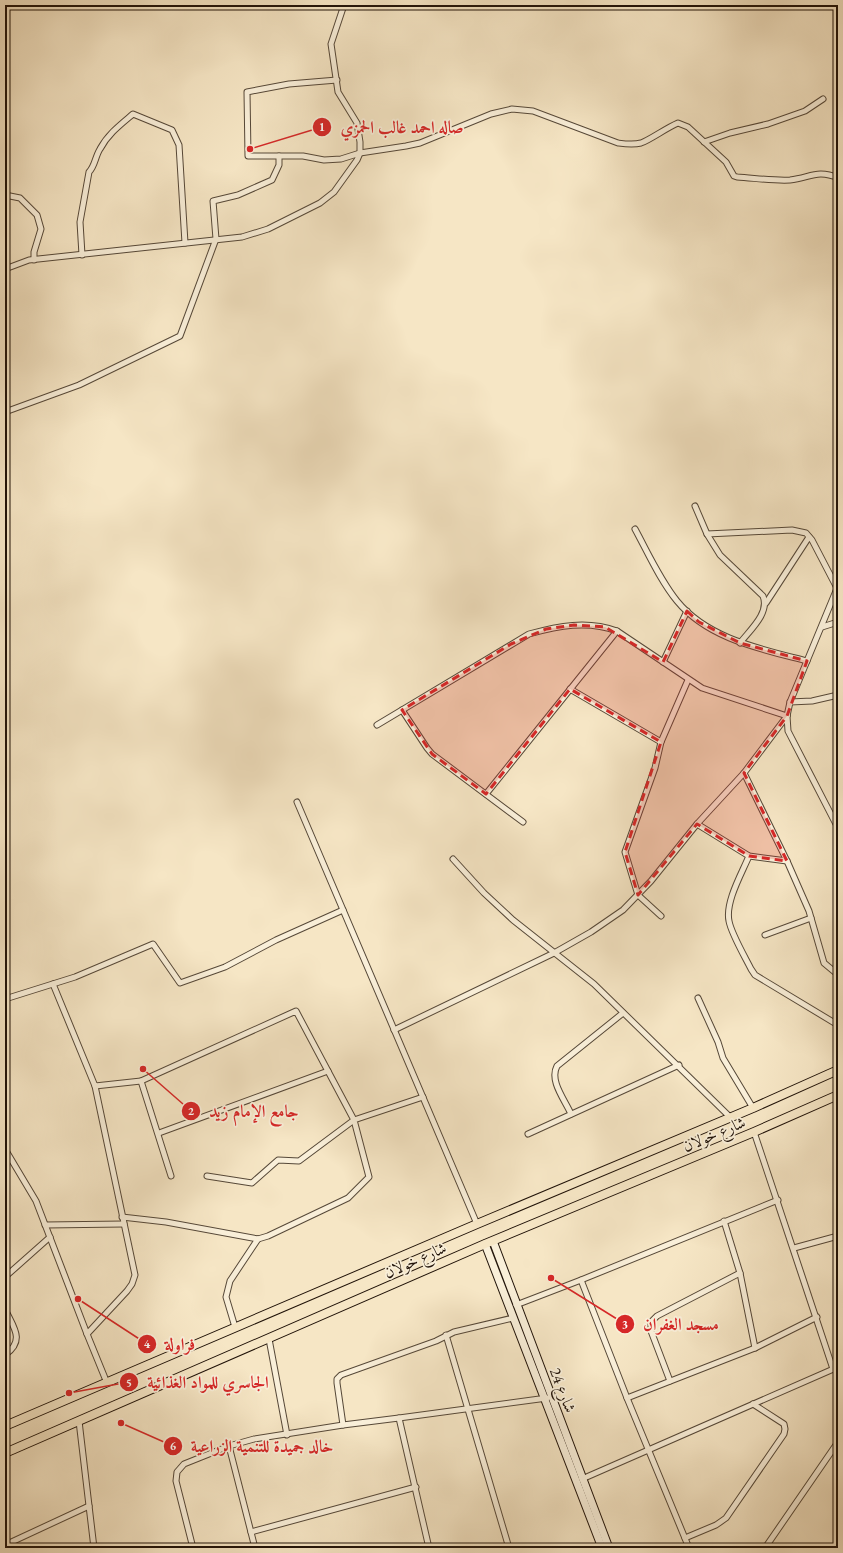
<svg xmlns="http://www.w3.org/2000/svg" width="843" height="1553" font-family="'EB Garamond',Amiri,serif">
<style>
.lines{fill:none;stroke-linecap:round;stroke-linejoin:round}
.street-casing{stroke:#564838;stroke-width:7}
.secondary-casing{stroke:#211309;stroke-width:9}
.primary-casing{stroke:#211309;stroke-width:10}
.street{stroke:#f9efd9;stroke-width:5}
.secondary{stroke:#f9efd9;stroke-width:7}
.primary{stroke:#f6e6c5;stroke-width:8}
.marked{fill:#d62828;fill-opacity:0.2;stroke:#d62828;stroke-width:3;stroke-dasharray:8 5;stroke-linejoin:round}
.labels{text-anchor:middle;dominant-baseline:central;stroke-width:3.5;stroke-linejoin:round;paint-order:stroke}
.street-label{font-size:16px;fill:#211309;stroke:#f9efd9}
.leader{fill:none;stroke:#d62828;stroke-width:1.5}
.callout-dot{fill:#d62828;stroke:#f9efd9;stroke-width:1.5}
.mark-label{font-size:12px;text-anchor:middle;font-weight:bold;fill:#fff}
.callout-label{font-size:17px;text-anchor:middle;font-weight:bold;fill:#d62828;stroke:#f9efd9;stroke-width:3.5;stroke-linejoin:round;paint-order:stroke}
</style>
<rect width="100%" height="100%" fill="#f6e6c5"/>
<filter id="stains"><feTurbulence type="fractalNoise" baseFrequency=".005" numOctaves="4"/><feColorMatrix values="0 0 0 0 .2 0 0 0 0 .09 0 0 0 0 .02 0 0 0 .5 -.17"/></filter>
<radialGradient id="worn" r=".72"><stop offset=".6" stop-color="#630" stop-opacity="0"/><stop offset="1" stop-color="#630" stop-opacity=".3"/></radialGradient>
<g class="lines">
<g class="street-casing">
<g id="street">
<path d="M 337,80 L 289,84 L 247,92 L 248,156 L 303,156 L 324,160 L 341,159 L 360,153 L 406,146 L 420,143 L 491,114 L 512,109 L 533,111 L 618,143 C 626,144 633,145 641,143 C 650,140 666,128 678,123 L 688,127 L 726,162 L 734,176 L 737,177 C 754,178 774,181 790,180 C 810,178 817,169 838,178"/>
<polyline points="704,142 730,133 768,124 805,111 823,99"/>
<polyline points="5,195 20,198 37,215 41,229 34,252 34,260"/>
<path d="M 82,255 L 80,222 L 89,172 C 95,166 95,157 100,149 C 108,134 120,125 133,114 L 172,130 L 179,145 L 185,243"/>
<polyline points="5,269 29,260 242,237 268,229 320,203 334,192 357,160 360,153 360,142 357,123 338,92 331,44 344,5"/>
<polyline points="5,412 79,385 180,336 216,239 213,201 238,195 272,180 279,165 279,156"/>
<path d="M 695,506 L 707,534 L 720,555 L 763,596 C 770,613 750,630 740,643"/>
<path d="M 635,529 C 648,553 660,580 677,601 C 708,639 761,649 807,661"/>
<polyline points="707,534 792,530 806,533 812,540 837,588"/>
<polyline points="838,586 790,702 787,716 788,731 838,828"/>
<polyline points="766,603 809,537"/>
<polyline points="822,627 838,622"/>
<polyline points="663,662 687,611"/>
<polyline points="570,689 661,742"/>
<polyline points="790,702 812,701 838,695"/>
<polyline points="402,710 427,748 432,754 523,822"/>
<path d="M 377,725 L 529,634 C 558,626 587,620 617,631 L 702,688 L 787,716"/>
<polyline points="744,773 787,861 809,911 824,963 836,973 838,973"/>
<polyline points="486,794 617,631"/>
<polyline points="297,802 477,1224"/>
<polyline points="697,824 749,856 787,861"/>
<path d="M 749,856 C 742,873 725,902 729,921 C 731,933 745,957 751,969 L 755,975 L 838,1025"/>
<polyline points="453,859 484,893 513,920 594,984 730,1117"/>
<polyline points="661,916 638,895 625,852 655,768 661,742 688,680"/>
<polyline points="765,935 811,918"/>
<polyline points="53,984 95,1086 141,1081"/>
<polyline points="698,998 718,1042 723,1058 753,1108"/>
<polyline points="5,999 75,977 153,944 180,983 225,967 276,940 343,910"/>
<polyline points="394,1030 554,953 591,932 623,910 651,881 697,824 744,773 787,716"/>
<path d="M 571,1114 C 565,1100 549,1081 557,1066 L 623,1013"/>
<polyline points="754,1132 833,1369"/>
<polyline points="159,1133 328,1071"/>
<polyline points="528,1134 679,1065"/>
<polyline points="5,1149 36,1201 87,1334 107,1383"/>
<polyline points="171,1176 141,1081 296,1011 354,1120 299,1161 278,1160 252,1183 207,1176"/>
<polyline points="122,1217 166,1222 258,1239 268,1236 348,1198 369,1177 354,1120 423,1097"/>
<polyline points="724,1221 740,1273 755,1348"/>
<polyline points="45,1225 124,1224"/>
<polyline points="794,1248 838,1236"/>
<polyline points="5,1277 50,1237"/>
<polyline points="581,1280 627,1398 689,1548"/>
<polyline points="516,1305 581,1280 778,1200"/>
<path d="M 5,1309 C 13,1327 26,1340 5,1355"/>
<polyline points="235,1327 226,1297 230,1281 258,1239"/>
<polyline points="87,1334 127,1291 132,1284 135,1275 95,1086"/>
<polyline points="446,1335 509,1548"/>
<polyline points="269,1339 287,1435"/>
<polyline points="670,1381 651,1331 651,1322 657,1316 740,1273"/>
<polyline points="627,1398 755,1348 817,1317"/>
<polyline points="399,1418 429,1548"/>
<polyline points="79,1421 94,1548"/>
<polyline points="343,1425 337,1383 337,1379 341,1375 436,1341 454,1332 513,1318"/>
<polyline points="229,1446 255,1548"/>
<polyline points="582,1479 838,1367"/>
<polyline points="251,1532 416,1487"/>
<polyline points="685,1538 716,1525 726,1518 784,1434 785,1429 784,1424 753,1404"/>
<polyline points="5,1545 89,1506"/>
<polyline points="193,1548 176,1481 177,1472 184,1464 229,1446 254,1439 343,1425 399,1418 547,1398"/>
<polyline points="765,1548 838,1442"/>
</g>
</g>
<g class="secondary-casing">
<g id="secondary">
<polyline points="493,1241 609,1548"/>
<polyline points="485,1244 602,1548"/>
</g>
</g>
<g class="primary-casing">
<g id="primary">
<polyline points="5,1426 477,1224 753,1108 838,1070"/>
<polyline points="5,1453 485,1244 754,1132 838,1095"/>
</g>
</g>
<use href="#street" class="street"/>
<use href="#secondary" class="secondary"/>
<use href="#primary" class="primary"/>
</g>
<path class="marked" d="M 687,611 L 699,622 L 740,643 L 807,661 L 787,716 L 744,773 L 787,861 L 749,856 L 697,824 L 638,895 L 625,852 L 661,742 L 570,689 L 486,794 L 432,754 L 402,710 L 511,644 L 546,629 L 574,625 L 605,627 L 663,662 Z"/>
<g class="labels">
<g class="street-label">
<text transform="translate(714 1134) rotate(-23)">شارع خولان</text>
<text transform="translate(415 1260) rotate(-24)">شارع خولان</text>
<text transform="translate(563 1390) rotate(69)">شارع 24</text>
</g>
</g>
<path class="leader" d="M250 149L322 127M143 1069L191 1111M551 1278L625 1324M78 1299L147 1344M69 1393L129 1382M121 1423L173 1446"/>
<g class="callout-dot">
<circle cx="250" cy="149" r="4"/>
<circle cx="143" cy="1069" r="4"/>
<circle cx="551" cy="1278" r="4"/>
<circle cx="78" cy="1299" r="4"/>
<circle cx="69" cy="1393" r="4"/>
<circle cx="121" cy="1423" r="4"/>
<circle cx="322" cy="127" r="10"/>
<circle cx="191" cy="1111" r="10"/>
<circle cx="625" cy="1324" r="10"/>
<circle cx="147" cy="1344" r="10"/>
<circle cx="129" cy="1382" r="10"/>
<circle cx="173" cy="1446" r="10"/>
</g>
<g class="mark-label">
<text x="322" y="131">1</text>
<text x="191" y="1115">2</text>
<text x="625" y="1328">3</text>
<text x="147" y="1348">4</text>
<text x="129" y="1387">5</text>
<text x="173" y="1450">6</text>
</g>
<g class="callout-label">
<text x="402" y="133">صاله احمد غالب الحمزي</text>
<text x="254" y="1117">جامع الإمام زيد</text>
<text x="681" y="1330">مسجد الغفران</text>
<text x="180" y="1350">فراولة</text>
<text x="208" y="1388">الجاسري للمواد الغذائية</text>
<text x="262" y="1452">خالد جميدة للتنمية الزراعية</text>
</g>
<rect width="843" height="1553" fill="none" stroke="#f6e6c5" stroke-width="20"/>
<rect x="6" y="6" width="831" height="1541" fill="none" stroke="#211309" stroke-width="2"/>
<rect x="10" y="10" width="823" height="1533" fill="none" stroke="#211309"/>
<rect width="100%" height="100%" filter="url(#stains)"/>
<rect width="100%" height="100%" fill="url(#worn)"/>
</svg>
